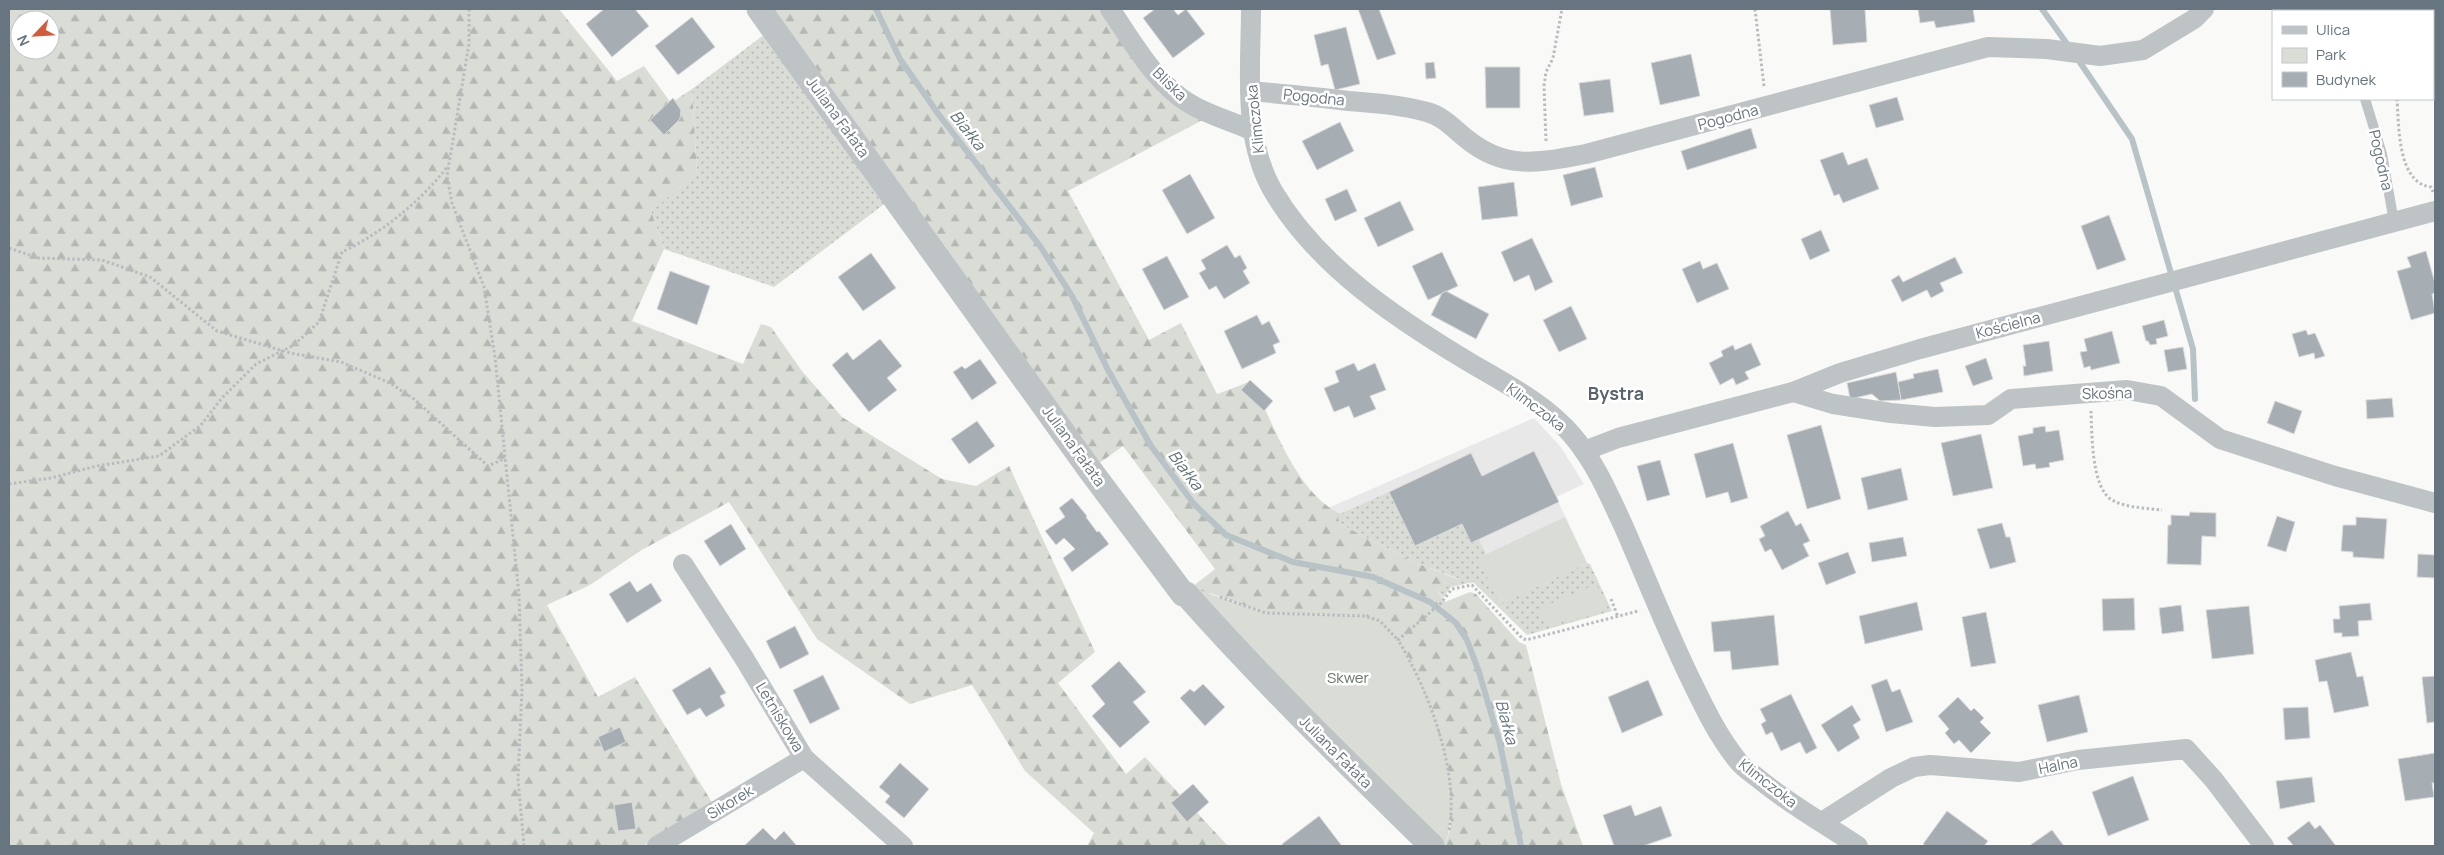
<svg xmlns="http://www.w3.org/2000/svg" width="2444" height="855" font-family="Manrope,sans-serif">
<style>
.built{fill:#e7e8e7}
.grass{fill:url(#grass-dots)}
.forest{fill:url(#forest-firs);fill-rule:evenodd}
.park{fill:#d9ddd6}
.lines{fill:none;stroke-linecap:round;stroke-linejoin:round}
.stream{stroke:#b7c3c6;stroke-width:6}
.building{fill:#a6aeb3;stroke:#dbdbd9}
.path{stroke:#b9bcbf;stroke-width:3;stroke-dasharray:2.5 2.5;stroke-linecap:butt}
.service{stroke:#bec3c6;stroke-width:10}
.minor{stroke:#bec3c6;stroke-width:20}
.tertiary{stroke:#bec3c6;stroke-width:25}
.labels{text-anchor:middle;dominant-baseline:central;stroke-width:5;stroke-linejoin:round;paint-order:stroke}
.street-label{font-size:15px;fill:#66757f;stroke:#fff}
.park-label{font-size:15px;fill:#687865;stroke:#fff}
.water-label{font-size:16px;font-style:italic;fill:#617379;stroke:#fff}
.quarter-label{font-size:18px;font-weight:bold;fill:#58636b;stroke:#fff}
</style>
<defs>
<pattern id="grass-dots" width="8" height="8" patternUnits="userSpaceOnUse" patternTransform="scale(1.25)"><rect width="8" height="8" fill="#d9ddd6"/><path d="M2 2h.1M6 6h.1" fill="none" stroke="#b4b8b3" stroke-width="1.8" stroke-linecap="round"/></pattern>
<pattern id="forest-firs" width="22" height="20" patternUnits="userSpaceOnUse" patternTransform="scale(1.25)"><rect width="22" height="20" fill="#d9ddd6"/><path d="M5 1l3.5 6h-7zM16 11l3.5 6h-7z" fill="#b4b8b3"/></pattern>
</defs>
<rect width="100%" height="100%" fill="#f9f9f7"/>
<polygon class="built" points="1534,418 1560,446 1584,484 1556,497 1610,611 1527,632 1467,576 1326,509"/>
<g class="grass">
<polygon points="773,28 895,196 774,287 664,249 651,211 697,173 692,89"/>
<polygon points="1389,492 1415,546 1462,524 1471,543 1479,540 1486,554 1479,558 1500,604 1587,563 1590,564 1612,611 1527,635 1473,582 1451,587 1443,598 1437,590 1459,579 1414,562 1340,524 1338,518 1340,514"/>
</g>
<g class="forest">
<path d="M 9,9 L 559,9 L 617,81 L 644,66 L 671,103 L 692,89 L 697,173 L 651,211 L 664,249 L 632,321 L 743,364 L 761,324 L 771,327 L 802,371 L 842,417 L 942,479 L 976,486 L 1009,466 L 1095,652 L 1058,683 L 1126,774 L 1145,757 L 1228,846 L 1087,846 L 1094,833 L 1025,771 L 972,685 L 910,704 L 817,639 L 729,502 L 640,551 L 590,585 L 547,605 L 598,697 L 635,677 L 713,804 L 643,846 L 9,846 ZM 20,20 L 50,20 L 50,50 L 20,50 Z"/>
<path d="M 759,9 L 1110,9 L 1149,65 L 1214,114 L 1068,191 L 1149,340 L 1181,323 L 1217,394 L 1252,381 C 1274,425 1295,491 1340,514 L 1338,518 L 1340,524 L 1414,562 L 1460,580 L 1437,590 L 1445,602 L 1470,592 L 1476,594 L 1519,642 L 1526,645 L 1561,784 L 1583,846 L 1446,846 L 1451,822 L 1365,616 L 1266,613 L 1210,593 L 1183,594 L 1215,569 L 1123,446 L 1090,470 Z"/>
</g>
<g class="park">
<polygon points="1565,517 1587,563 1500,604 1478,558"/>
<polygon points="1596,584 1608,610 1547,626 1539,609"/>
<path d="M 1202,591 L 1266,613 L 1365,616 C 1369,617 1375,618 1379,621 C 1413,639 1441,734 1448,771 C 1452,795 1451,822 1446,846 L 1432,846 L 1186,594 Z"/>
</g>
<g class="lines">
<g class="stream">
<polyline points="876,9 900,59 939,115 1040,246 1072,296 1108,370 1151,446 1194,504 1226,535 1293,562 1373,577 1430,602 1456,623 1467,640 1479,672 1500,744 1521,846"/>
<polyline points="2042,9 2070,48"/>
<polyline points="2077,58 2132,139 2193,349 2195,399"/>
</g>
</g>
<g class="building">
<polygon points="604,9 635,9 649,26 612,57 586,24"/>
<polygon points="1155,9 1173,9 1178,15 1186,9 1205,34 1173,58 1143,18"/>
<polygon points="1358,9 1379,9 1396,54 1377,60"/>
<polygon points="1830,9 1865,9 1867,42 1833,45"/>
<polygon points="1918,9 1973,9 1975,22 1936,28 1934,21 1920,23"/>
<polygon points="692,17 715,47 678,75 655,46"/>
<polygon points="1346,27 1360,84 1335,90 1328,64 1321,66 1314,35"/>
<polygon points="1691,54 1700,96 1660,105 1651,63"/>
<polygon points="1434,62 1436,78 1426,79 1425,63"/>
<polygon points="1485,67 1520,67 1520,108 1486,108"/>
<polygon points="1610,79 1614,112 1584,116 1579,83"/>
<polygon points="1897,97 1904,120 1876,128 1869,105"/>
<polygon points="673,98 681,110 680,119 664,135 650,120"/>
<polygon points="1340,122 1354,151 1317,170 1302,141"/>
<polygon points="1751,128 1757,148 1687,170 1681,151"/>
<polygon points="1843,152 1848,165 1867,158 1879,189 1843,203 1839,194 1834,196 1820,160"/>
<polygon points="1595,167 1603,197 1571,206 1563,175"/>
<polygon points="1190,174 1215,218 1187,234 1162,190"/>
<polygon points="1514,182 1518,216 1482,220 1478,187"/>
<polygon points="1347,189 1357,211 1335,221 1325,199"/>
<polygon points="1400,201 1414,230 1378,247 1364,218"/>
<polygon points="2109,215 2126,260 2097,270 2081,226"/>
<polygon points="1821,230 1830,251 1810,260 1801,239"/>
<polygon points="1532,238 1553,282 1535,291 1529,275 1514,282 1501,252"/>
<polygon points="1227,245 1235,258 1240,255 1247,268 1243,271 1250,283 1224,299 1216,286 1209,290 1199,273 1206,269 1201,260"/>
<polygon points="2426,251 2435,283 2435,293 2432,294 2435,313 2411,320 2397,271 2411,267 2407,257"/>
<polygon points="1442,252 1458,286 1428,300 1412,266"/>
<polygon points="871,253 896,288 863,311 838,277"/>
<polygon points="1167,256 1189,297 1164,310 1142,269"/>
<polygon points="1955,257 1963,273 1940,283 1944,291 1931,298 1927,290 1902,302 1891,280 1899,275 1903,282"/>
<polygon points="1700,261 1703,269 1717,263 1729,289 1697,303 1682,269"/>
<polygon points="670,271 710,286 697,325 657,309"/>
<polygon points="1446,291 1489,314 1476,339 1431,315 1442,293"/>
<polygon points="1571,306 1587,339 1559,352 1543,320"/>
<polygon points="1257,315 1262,325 1269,321 1280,342 1273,345 1276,353 1242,369 1224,331"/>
<polygon points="2164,320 2168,336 2156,339 2157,344 2150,345 2148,341 2146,341 2142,326"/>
<polygon points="2306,330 2308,335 2315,333 2325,356 2315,359 2314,353 2299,357 2292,334"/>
<polygon points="2112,331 2120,363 2091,370 2090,366 2084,368 2080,352 2087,351 2084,339"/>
<polygon points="880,339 902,366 887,378 897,390 869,412 832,365 847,352 853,360"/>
<polygon points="2049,341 2053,371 2024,376 2023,366 2026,366 2023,345"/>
<polygon points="1751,343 1761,365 1745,372 1749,379 1736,385 1733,378 1720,385 1709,363 1723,356 1721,351 1733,345 1735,350"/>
<polygon points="2183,347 2187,369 2168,372 2164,350"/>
<polygon points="1986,358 1993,379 1973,386 1965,366"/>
<polygon points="980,359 997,383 972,400 953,372 962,366 965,369"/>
<polygon points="1354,363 1358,371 1375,363 1386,390 1370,396 1376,409 1354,418 1349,406 1334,412 1324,388 1339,382 1335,371"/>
<polygon points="1938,369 1943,392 1901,400 1898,382 1914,378 1913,374"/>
<polygon points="1896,372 1901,400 1880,401 1872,394 1850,399 1847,383"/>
<polygon points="1250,380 1273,401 1264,411 1241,390"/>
<polygon points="2392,398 2394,417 2367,419 2366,400"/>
<polygon points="2275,401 2302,411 2294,434 2267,423"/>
<polygon points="977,421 995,446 969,464 951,439"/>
<polygon points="1821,425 1841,499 1807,509 1787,435"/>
<polygon points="2045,426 2046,432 2059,430 2064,460 2049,463 2050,467 2036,469 2035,464 2023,466 2018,436 2033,433 2033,428"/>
<polygon points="1981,434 1993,488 1953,496 1941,443"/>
<polygon points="1733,443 1748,498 1731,503 1728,492 1706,498 1694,454"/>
<polygon points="1534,451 1559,502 1471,543 1462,524 1415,546 1389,492 1471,453 1482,476"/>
<polygon points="1660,460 1670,495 1647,501 1637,466"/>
<polygon points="1901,468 1908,500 1868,510 1861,478"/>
<polygon points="1072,498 1087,516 1086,517 1097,532 1099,531 1109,544 1072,572 1063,558 1075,549 1064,538 1056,545 1045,531 1065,517 1059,508"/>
<polygon points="1788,511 1796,526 1801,523 1810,541 1803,544 1809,556 1782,570 1771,549 1765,552 1759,539 1765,536 1760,526"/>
<polygon points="2190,512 2216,513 2216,537 2202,536 2201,565 2167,564 2168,525 2171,525 2171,515 2189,516"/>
<polygon points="2277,516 2295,522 2286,552 2267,546"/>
<polygon points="2356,517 2387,519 2384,559 2353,557 2353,552 2341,551 2343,525 2356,525"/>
<polygon points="2002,523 2006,537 2010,537 2016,562 1990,569 1977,529"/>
<polygon points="731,524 746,549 720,566 704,541"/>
<polygon points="1903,537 1907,556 1872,562 1869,543"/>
<polygon points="1848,552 1856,573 1826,585 1818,563"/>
<polygon points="2418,554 2435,555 2435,578 2417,577"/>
<polygon points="630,581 637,592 651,583 662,601 627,623 609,594"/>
<polygon points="2134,598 2135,630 2103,631 2102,599"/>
<polygon points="1917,602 1923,630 1865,644 1859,616"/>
<polygon points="2370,603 2372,620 2358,621 2359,636 2342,637 2342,633 2334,633 2333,619 2340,619 2339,606"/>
<polygon points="2181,605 2184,631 2162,634 2159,608"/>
<polygon points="2249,606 2254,654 2212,659 2206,610"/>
<polygon points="1986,612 1996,663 1971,667 1962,617"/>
<polygon points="1774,615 1779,665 1732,670 1730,651 1714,652 1711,622"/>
<polygon points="795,626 809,654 780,669 766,641"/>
<polygon points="2351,652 2357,677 2363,676 2369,706 2334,713 2327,681 2319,682 2315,660"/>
<polygon points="1119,661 1146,692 1133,702 1150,722 1120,748 1092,716 1105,704 1091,686"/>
<polygon points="710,667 726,693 720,696 725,706 706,717 700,708 687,715 672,690"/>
<polygon points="823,675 840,709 810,724 793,690"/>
<polygon points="2435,676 2435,722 2427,723 2422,677"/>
<polygon points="1887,679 1892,692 1900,689 1913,722 1886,732 1871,685"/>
<polygon points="1648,680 1663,715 1622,733 1608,697"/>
<polygon points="1203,684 1225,707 1205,726 1180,698 1190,689 1194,692"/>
<polygon points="1791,694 1817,748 1806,754 1800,742 1781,751 1772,732 1766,735 1761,724 1766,721 1760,709"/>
<polygon points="2079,695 2088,732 2047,742 2038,705"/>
<polygon points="1958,697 1971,711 1974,708 1984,718 1980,722 1991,733 1971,753 1959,740 1954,744 1945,733 1949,729 1938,716"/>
<polygon points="1852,705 1861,720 1853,725 1860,738 1838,752 1821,725"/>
<polygon points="2308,707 2310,738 2285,740 2283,708"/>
<polygon points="620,727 626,742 604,752 598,737"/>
<polygon points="2435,753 2435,783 2432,783 2434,797 2405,801 2398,759"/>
<polygon points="900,763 929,789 904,818 885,802 890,796 879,787"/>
<polygon points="2133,776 2149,820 2108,836 2092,792"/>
<polygon points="2312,777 2315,802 2280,809 2276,781"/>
<polygon points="1193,784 1209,802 1187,822 1171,803"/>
<polygon points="632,802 636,829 618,831 614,805"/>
<polygon points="1631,805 1635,816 1661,806 1672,836 1643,846 1614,846 1603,815"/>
<polygon points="1947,811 1988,841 1984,846 1926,846 1923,844"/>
<polygon points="1319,816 1342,846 1283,846 1282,844"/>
<polygon points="2309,821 2315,829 2320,825 2336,846 2291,846 2293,845 2287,838"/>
<polygon points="763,828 775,840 784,831 797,846 744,846"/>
<polygon points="2052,830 2064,846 2029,846"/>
</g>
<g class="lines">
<g class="path">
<polyline points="469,9 469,44 447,176 452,203 484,287 495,357 519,595 522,688 518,779 524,846"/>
<polyline points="1755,9 1764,86"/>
<polyline points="2433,16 2435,16"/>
<path d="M 2397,99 C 2399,125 2397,183 2431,187 L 2433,192"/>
<polyline points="1546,141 1544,86 1546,72 1553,58 1562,9"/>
<polyline points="9,248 38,258 102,260 150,277 217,331 290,353 341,362 390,383 414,399 488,466 504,459"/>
<path d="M 2091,411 C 2092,432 2091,488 2112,500 C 2126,508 2146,508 2162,510"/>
<path d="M 9,484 L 51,478 L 97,466 L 159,456 L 201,425 L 222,398 L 256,364 L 294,345 L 319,322 L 342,252 C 382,233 421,201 448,166"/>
<polyline points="1220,597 1266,613 1365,616 1380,621 1398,640"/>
<polyline points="1611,599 1618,617"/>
<path d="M 1449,830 C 1460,772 1428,689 1398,640 L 1440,604 L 1452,589 L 1472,585 L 1522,638 L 1526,640 L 1638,611"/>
</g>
<polyline class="service" points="2365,99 2382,154 2394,222"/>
<g class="minor">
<path d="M 1110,9 C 1133,42 1156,85 1192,105 C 1211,116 1234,122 1253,131"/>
<path d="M 1251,9 C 1251,68 1242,138 1273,191 C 1317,266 1397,319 1469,362 C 1504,383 1545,403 1572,435 C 1595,462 1608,493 1623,525 C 1645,575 1665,626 1689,676 C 1703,705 1717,735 1738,761 C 1743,768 1752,773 1759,779 C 1789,804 1825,824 1858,846"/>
<polyline points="2316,9 2324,11"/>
<path d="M 1250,91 C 1283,94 1316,97 1349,101 C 1375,103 1401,105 1427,112 C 1443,116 1455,130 1468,140 C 1507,171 1540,162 1586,154 L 1988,47 L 2047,49 L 2100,56 L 2143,50 L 2194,19 L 2204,9"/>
<polyline points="1793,392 1833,404 1891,413 1935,417 1988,415 2011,399 2127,390 2161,396 2220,439 2335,476 2435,503"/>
<polyline points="1584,451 1618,438 1793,392 1840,373 1920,349 2435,211"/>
<polyline points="683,564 744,658 804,758 903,846"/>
<polyline points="1822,822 1891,778 1914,767 1930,765 2019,772 2078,760 2186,749 2214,780 2264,846"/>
<polyline points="657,846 804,758"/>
</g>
<path class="tertiary" d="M 759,9 L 1090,470 L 1183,594 L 1186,594 C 1264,682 1348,764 1432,846"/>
</g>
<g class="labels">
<g class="street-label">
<text transform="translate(1170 84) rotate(44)">Bliska</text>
<text transform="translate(1314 97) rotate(6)">Pogodna</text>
<text transform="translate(838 117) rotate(54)">Juliana Fałata</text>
<text transform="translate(1728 117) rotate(-15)">Pogodna</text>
<text transform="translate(1255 119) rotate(-96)">Klimczoka</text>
<text transform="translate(2381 160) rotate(77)">Pogodna</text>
<text transform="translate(2008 325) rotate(-15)">Kościelna</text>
<text transform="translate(2107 393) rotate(-1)">Skośna</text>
<text transform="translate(1536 407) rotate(37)">Klimczoka</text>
<text transform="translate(1074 446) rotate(54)">Juliana Fałata</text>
<text transform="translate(780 717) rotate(59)">Letniskowa</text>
<text transform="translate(1336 752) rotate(45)">Juliana Fałata</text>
<text transform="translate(2058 765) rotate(-11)">Halna</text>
<text transform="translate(1768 783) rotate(38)">Klimczoka</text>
<text transform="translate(730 802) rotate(-31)">Sikorek</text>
</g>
<g class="park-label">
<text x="1348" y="677">Skwer</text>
</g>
<g class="water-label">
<text transform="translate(968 130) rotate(52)">Białka</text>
<text transform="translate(1186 470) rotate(53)">Białka</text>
<text transform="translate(1507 722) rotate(75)">Białka</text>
</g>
<g class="quarter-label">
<text x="1616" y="393">Bystra</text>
</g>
</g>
<rect width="2444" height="855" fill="none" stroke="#66757f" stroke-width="20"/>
<rect x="2272" y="10" width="162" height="90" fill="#ffffff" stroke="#c2c8cc"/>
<rect x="2282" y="26" width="25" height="8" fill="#bec3c6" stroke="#c2c8cc"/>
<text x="2316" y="35" font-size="15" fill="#66757f">Ulica</text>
<rect x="2282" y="48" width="25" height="15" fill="#d9ddd6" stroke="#c2c8cc"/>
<text x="2316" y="60" font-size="15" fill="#66757f">Park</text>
<rect x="2282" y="72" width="25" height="15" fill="#a6aeb3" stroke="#c2c8cc"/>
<text x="2316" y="85" font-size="15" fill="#66757f">Budynek</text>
<g transform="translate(35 35) rotate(245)"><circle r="24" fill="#ffffff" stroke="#c2c8cc"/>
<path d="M0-4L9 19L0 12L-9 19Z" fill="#d45c3b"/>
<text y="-8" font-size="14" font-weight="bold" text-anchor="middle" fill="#66757f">N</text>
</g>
</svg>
